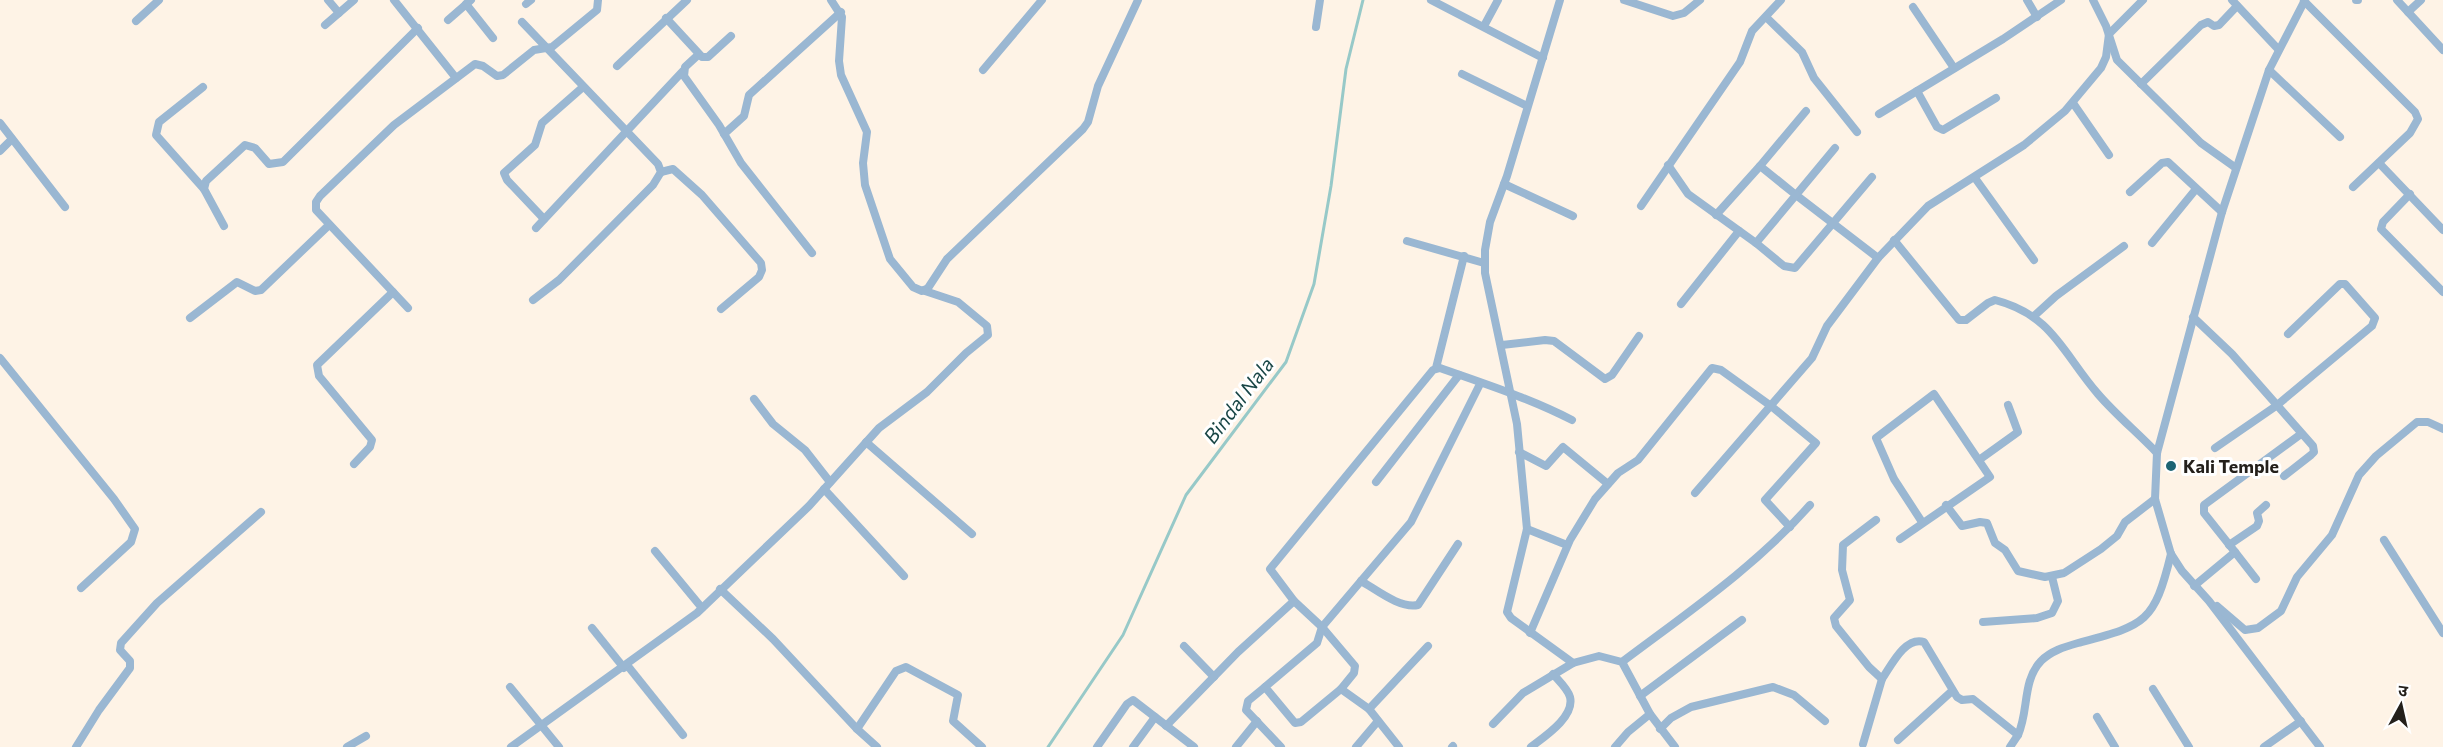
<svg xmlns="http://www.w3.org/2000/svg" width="2443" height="747" font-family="Commissioner,'Noto Sans Devanagari',sans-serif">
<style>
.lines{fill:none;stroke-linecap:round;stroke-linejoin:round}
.stream{stroke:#97c9c8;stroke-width:3}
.street{stroke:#9ab7d2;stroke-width:8}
.poi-dot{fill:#1d6473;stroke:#fff;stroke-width:2}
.labels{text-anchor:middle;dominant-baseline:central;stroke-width:6;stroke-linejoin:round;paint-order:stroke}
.poi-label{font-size:18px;font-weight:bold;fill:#24201b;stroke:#fff;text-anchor:start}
.water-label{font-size:20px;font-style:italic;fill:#194646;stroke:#fff}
</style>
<rect width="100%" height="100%" fill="#fef3e6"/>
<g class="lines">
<polyline class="stream" points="1048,747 1123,635 1186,495 1286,362 1314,284 1331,186 1346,69 1363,0"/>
<g class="street">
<polyline points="328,0 339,13"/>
<polyline points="394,0 456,78"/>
<polyline points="831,0 842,17 839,61 841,75 867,132 863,163 865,185 890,259 913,287 922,291 928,288 947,259 1083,129 1088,122 1098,86 1138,0"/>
<polyline points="1431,0 1543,58"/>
<polyline points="1624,0 1673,16 1684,13 1700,0"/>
<polyline points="2027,0 2037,17"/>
<polyline points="2093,0 2106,26 2117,60 2201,143 2236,168"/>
<polyline points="2232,0 2278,49"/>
<polyline points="2305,0 2269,70 2222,212 2157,453 2155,499 2171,554 2182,571 2209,601 2320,747"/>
<polyline points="2356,0 2358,0"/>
<polyline points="2397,0 2443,50"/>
<polyline points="2304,1 2415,112 2418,119 2410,133 2353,187"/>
<polyline points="466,4 493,38"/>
<polyline points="526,4 531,0"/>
<polyline points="1913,7 1954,68"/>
<polyline points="2408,12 2421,0"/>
<polyline points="1766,17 1802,52 1814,78 1857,132"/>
<polyline points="666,18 702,57 708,57 731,36"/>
<polyline points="448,20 471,0"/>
<polyline points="136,21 159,0"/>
<polyline points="522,22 658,164 661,172 653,185 559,280 533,300"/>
<polyline points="325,25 354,0"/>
<polyline points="1484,26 1498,0"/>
<polyline points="1316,27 1320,0"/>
<polyline points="698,55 685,67 684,76 719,125 741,163 812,253"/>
<polyline points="617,66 687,0"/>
<polyline points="983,70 1042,0"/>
<polyline points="2269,70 2340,137"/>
<polyline points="1462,74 1527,106"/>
<polyline points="2141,84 2201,25 2208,22 2214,26 2219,25 2237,6"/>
<polyline points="203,87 159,122 156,135 204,189"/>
<polyline points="1917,91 1937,127 1943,130 1996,98"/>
<polyline points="2073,103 2109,155"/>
<polyline points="1879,114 2003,39 2061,0"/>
<polyline points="0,123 65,207"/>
<polyline points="724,134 744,116 749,95 841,12"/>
<polyline points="1835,148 1796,195 1878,258 1928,206 2024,145 2065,111 2101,68 2106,57 2109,34 2143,0"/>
<polyline points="0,151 12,139"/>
<polyline points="2379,163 2443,230"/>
<polyline points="1668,165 1688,194 1756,243 1796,195 1760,166 1806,111"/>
<polyline points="661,172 673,169 702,195 761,263 762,270 759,277 721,309"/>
<polyline points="1975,178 2034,260"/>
<polyline points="1504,184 1573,216"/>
<polyline points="2130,192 2162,163 2168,162 2222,212"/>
<polyline points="2410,194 2383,222 2381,229 2443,292"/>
<polyline points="1641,206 1740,62 1752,31 1781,0"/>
<polyline points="1716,215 1760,166"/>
<polyline points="544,219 507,180 504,173 535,145 542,123 583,87"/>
<polyline points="224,226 204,189 206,181 245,145 255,148 269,164 283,162 418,28"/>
<polyline points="536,228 683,71"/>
<path d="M 1894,240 L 1959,320 L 1966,320 L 1988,303 L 1995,300 C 2053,315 2063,354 2098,394 C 2116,415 2138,433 2157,453"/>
<polyline points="1407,241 1484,263"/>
<polyline points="1756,243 1784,266 1795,268 1872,177"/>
<polyline points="2152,243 2196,189"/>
<polyline points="1681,304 1739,231"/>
<polyline points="408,308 316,210 316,202 320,196 394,125 475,64 483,66 497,76 503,75 534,50 552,47 597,10 598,0"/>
<polyline points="2034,316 2056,296 2124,246"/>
<polyline points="2193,317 2232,354 2313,446 2314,452 2311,455 2284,476"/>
<polyline points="190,318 237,282 255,291 261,290 329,225"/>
<polyline points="1502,345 1545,340 1554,341 1605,379 1612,375 1639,336"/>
<polyline points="0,358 114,499 135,529 131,542 81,588"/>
<polyline points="1436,368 1464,256"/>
<polyline points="754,399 773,424 805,450 830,482"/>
<polyline points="866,442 972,534"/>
<polyline points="2215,448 2276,406 2372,326 2375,318 2345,284 2340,284 2288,334"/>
<polyline points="1519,452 1546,466 1563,447 1608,484"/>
<polyline points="1979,460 2018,432 2008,405"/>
<polyline points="354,464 370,447 372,440 319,376 317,365 393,292"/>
<polyline points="1376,482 1459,375"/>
<polyline points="824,489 904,576"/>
<polyline points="1695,493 1812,358 1827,326 1878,258"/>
<polyline points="1946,505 1962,526 1980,522 1987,523 1995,543 2005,550 2018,571 2045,577 2064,573 2101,549 2117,536 2125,522 2155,499"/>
<path d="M 1876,520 L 1843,545 L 1842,570 L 1850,600 L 1834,618 L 1836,626 L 1869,667 L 1882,679 C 1891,666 1905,636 1924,642 L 1957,697 L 1962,700 L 1973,699 L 2018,735 C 2029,711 2022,681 2041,661 C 2051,651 2064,647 2078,643 C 2145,625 2154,624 2171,554"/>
<polyline points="1527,529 1567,545"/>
<polyline points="1900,539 1990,477 1934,394 1876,438 1894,479 1922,522"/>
<polyline points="2384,540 2443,633"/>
<polyline points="2229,545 2257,526 2259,521 2257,513 2266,505"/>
<polyline points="655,551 702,608"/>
<polyline points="2235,552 2256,579"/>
<path d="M 1361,581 C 1377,590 1400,609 1418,605 L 1458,544"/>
<polyline points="2194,586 2235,552 2204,513 2204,505 2301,434"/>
<polyline points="720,589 773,639 857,729 877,747"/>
<polyline points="2217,606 2245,630 2258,628 2281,611 2297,577 2332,535 2359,475 2376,456 2417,422 2428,422 2443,429"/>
<polyline points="1983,622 2037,618 2052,613 2058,601 2052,577"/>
<polyline points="592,628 624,668"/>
<polyline points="1530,633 1570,540 1595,499 1618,473 1638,460 1712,368 1721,370 1771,406 1816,443 1765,500 1790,527"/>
<polyline points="1184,646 1214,677"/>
<path d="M 1622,662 C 1687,613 1755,567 1810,505"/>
<polyline points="1573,663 1599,656 1622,662 1650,714 1675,747"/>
<polyline points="627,665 683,735"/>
<polyline points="510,687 559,747"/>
<polyline points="1265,687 1248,701 1246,710 1281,747"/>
<path d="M 1341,689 L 1354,673 L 1355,666 L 1322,627 L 1294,601 L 1270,569 L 1433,370 L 1440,368 C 1485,384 1529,398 1572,420"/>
<polyline points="2153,689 2189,747"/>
<polyline points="1640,696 1742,620"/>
<polyline points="1369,709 1428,646"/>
<polyline points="2097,717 2115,747"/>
<polyline points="1493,724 1523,693 1573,663 1511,618 1507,612 1527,529 1517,424 1485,273 1485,250 1490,222 1507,176 1560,0"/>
<polyline points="1166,726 1238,652 1294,601"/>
<polyline points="857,729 896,671 906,667 958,695 953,721 982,747"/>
<polyline points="1660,729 1671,718 1691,707 1773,687 1794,695 1825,721"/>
<polyline points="1898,740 1952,691"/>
<polyline points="1863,744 1882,679"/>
<polyline points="76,747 99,710 130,668 130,661 120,650 121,643 157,603 261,512"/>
<polyline points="347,747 366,736"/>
<polyline points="511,747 697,613 809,506 879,428 927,392 966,353 988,335 987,326 958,302 925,291"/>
<polyline points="1097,747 1127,704 1133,700 1194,747"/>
<polyline points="1133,747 1155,717"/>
<polyline points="1236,747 1257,721"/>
<polyline points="1356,747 1378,721"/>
<polyline points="1399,747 1369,709 1341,689 1301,722 1295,723 1265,687 1317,643 1322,627 1411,522 1480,384"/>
<polyline points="1452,747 1453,746"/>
<path d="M 1531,747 C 1544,737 1575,717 1570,697 C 1568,689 1558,680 1553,674"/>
<polyline points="1615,747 1628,732 1650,714"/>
<polyline points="2010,747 2018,735"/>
<polyline points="2264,747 2301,721"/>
</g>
</g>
<circle class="poi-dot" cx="2171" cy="466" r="6"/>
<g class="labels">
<g class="poi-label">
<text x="2183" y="466">Kali Temple</text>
</g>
<g class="water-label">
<text transform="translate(1238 400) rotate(-53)">Bindal Nala</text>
</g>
</g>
<g transform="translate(2401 705) rotate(8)" stroke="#ffffff" stroke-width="4.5" paint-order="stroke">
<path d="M0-4.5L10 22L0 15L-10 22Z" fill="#24201b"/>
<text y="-9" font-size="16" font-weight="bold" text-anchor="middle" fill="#24201b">उ</text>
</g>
</svg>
